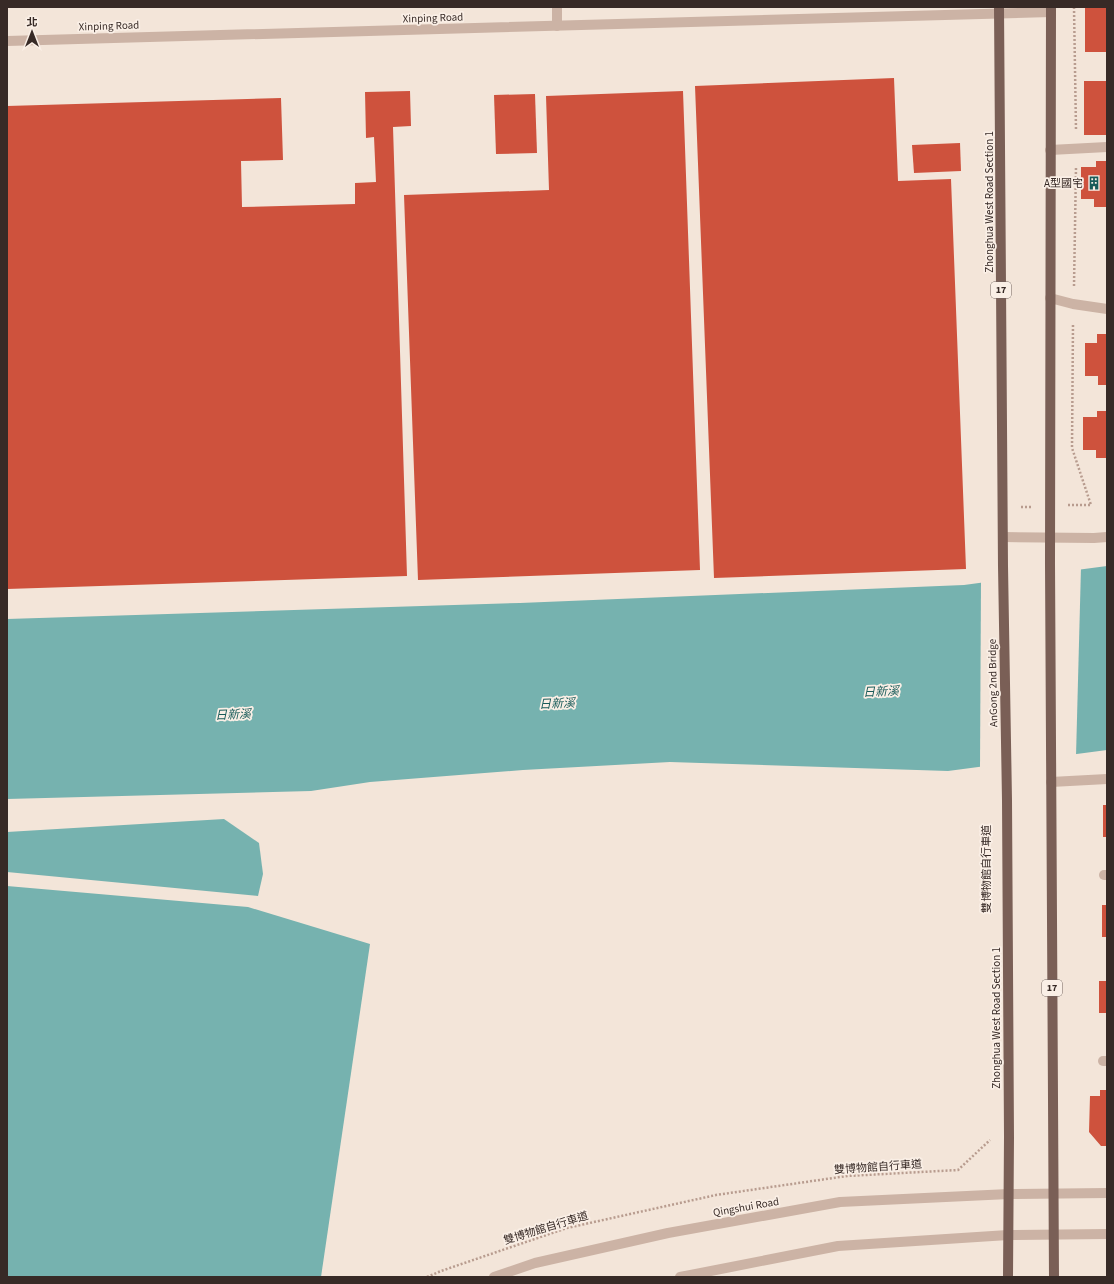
<svg xmlns="http://www.w3.org/2000/svg" width="1114" height="1284" font-family="'Source Sans 3','Noto Sans TC',sans-serif">
<style>
.water{fill:#76b2af}
.pier{fill:#f3e5d9}
.building{fill:#ce523d}
.lines{fill:none;stroke-linecap:round;stroke-linejoin:round}
.path{stroke:#b89c8f;stroke-width:2.5;stroke-dasharray:2 2;stroke-linecap:butt}
.service{stroke:#ccb3a5;stroke-width:10}
.minor{stroke:#ccb3a5;stroke-width:10}
.tertiary{stroke:#ccb3a5;stroke-width:10}
.primary{stroke:#7a5f56;stroke-width:10}
.labels{text-anchor:middle;dominant-baseline:central;stroke-width:3.5;stroke-linejoin:round;paint-order:stroke}
.shield{fill:#faefe6;stroke:#726560;stroke-width:1}
.shield-label{font-size:10px;font-weight:bold;fill:#372a26}
.street-label{font-size:11px;fill:#372a26;stroke:#faefe6}
.poi-label{font-size:11px;fill:#372a26;stroke:#faefe6;text-anchor:end}
.water-label{font-size:12px;font-style:italic;fill:#195b59;stroke:#faefe6}
</style>
<rect width="100%" height="100%" fill="#f3e5d9"/>
<g class="water">
<polygon points="1107,566 1107,750 948,771 670,762 523,770 370,782 311,791 7,799 7,619 520,603 964,585"/>
<polygon points="224,819 259,843 263,874 258,896 7,872 7,832"/>
<polygon points="7,886 248,907 370,944 321,1277 7,1277"/>
</g>
<polygon class="pier" points="1081,567 1076,756 980,769 981,581"/>
<g class="building">
<rect x="1085" y="7" width="22" height="45"/>
<polygon points="894,78 898,181 951,179 966,569 714,578 695,86"/>
<rect x="1084" y="81" width="23" height="54"/>
<polygon points="410,91 411,126 393,127 407,576 7,589 7,106 281,98 283,160 241,161 242,207 355,204 355,183 376,182 374,137 366,138 365,92"/>
<polygon points="683,91 700,570 418,580 404,195 549,190 546,96"/>
<polygon points="535,94 537,153 496,154 494,95"/>
<polygon points="960,143 961,171 914,173 912,145"/>
<polygon points="1096,161 1107,161 1107,207 1094,207 1094,199 1081,199 1081,167 1096,167"/>
<polygon points="1097,334 1107,334 1107,385 1098,385 1098,376 1085,376 1085,343 1097,343"/>
<polygon points="1097,411 1107,411 1107,458 1096,458 1096,450 1083,450 1083,417 1097,417"/>
<rect x="1103" y="805" width="4" height="32"/>
<rect x="1102" y="905" width="5" height="32"/>
<rect x="1099" y="981" width="8" height="32"/>
<polygon points="1100,1090 1107,1090 1107,1146 1101,1146 1089,1132 1090,1096 1100,1096"/>
</g>
<g class="lines">
<g class="path">
<polyline points="1074,7 1076,130"/>
<polyline points="1074,286 1076,167"/>
<polyline points="1068,505 1091,505 1072,448 1073,323"/>
<polyline points="1021,507 1032,507"/>
<polyline points="427,1277 441,1271 567,1228 716,1195 847,1176 958,1170 990,1140"/>
</g>
<g class="service">
<polyline points="557,26 557,7"/>
<polyline points="1050,150 1107,147"/>
<polyline points="1050,298 1073,304 1107,309"/>
<polyline points="1051,782 1107,779"/>
<polyline points="1104,875 1107,875"/>
<polyline points="1103,1061 1107,1061"/>
</g>
<g class="minor">
<polyline points="7,41 1051,12"/>
<polyline points="1003,537 1094,538 1107,537"/>
</g>
<g class="tertiary">
<polyline points="494,1277 535,1263 668,1233 840,1202 1009,1194 1107,1193"/>
<polyline points="680,1277 838,1246 1008,1235 1107,1234"/>
</g>
<g class="primary">
<polyline points="999,7 1003,566 1007,800 1009,1137 1008,1277"/>
<polyline points="1051,7 1050,564 1054,1277"/>
</g>
</g>
<defs>
<g id="building-bare" transform="scale(1.08)"><path d="M-4-6H4V6H1V3H-1V6H-4ZM-2.5-4.3h1.7v1.8h-1.7ZM.8-4.3h1.7v1.8H.8ZM-2.5-1h1.7V.8h-1.7ZM.8-1h1.7V.8H.8Z" fill="#195b59" stroke="#faefe6" stroke-width="2.5" paint-order="stroke"/></g>
</defs>
<g fill-rule="evenodd">
<use href="#building-bare" x="1094" y="183"/>
</g>
<g class="labels">
<g class="shield">
<rect x="991" y="282" width="20" height="16" rx="3"/>
<rect x="1042" y="980" width="20" height="16" rx="3"/>
</g>
<g class="shield-label">
<text x="1001" y="290">17</text>
<text x="1052" y="988">17</text>
</g>
<g class="street-label">
<text transform="translate(433 18) rotate(-2)">Xinping Road</text>
<text transform="translate(109 26) rotate(-2)">Xinping Road</text>
<text transform="translate(989 202) rotate(-90)">Zhonghua West Road Section 1</text>
<text transform="translate(993 683) rotate(-91)">AnGong 2nd Bridge</text>
<text transform="translate(986 869) rotate(-90)">雙博物館自行車道</text>
<text transform="translate(996 1018) rotate(-90)">Zhonghua West Road Section 1</text>
<text transform="translate(878 1167) rotate(-4)">雙博物館自行車道</text>
<text transform="translate(746 1207) rotate(-10)">Qingshui Road</text>
<text transform="translate(546 1228) rotate(-17)">雙博物館自行車道</text>
</g>
<g class="poi-label">
<text x="1083" y="183">A型國宅</text>
</g>
<g class="water-label">
<text transform="translate(881 692) rotate(-2)">日新溪</text>
<text transform="translate(557 704) rotate(-2)">日新溪</text>
<text transform="translate(233 715) rotate(-2)">日新溪</text>
</g>
</g>
<rect width="1114" height="1284" fill="none" stroke="#372a26" stroke-width="16"/>
<g transform="translate(32 32)" stroke="#faefe6" stroke-width="3" paint-order="stroke">
<path d="M0-3L7 15L0 10L-7 15Z" fill="#372a26"/>
<text y="-6" font-size="11" font-weight="bold" text-anchor="middle" fill="#372a26">北</text>
</g>
</svg>
